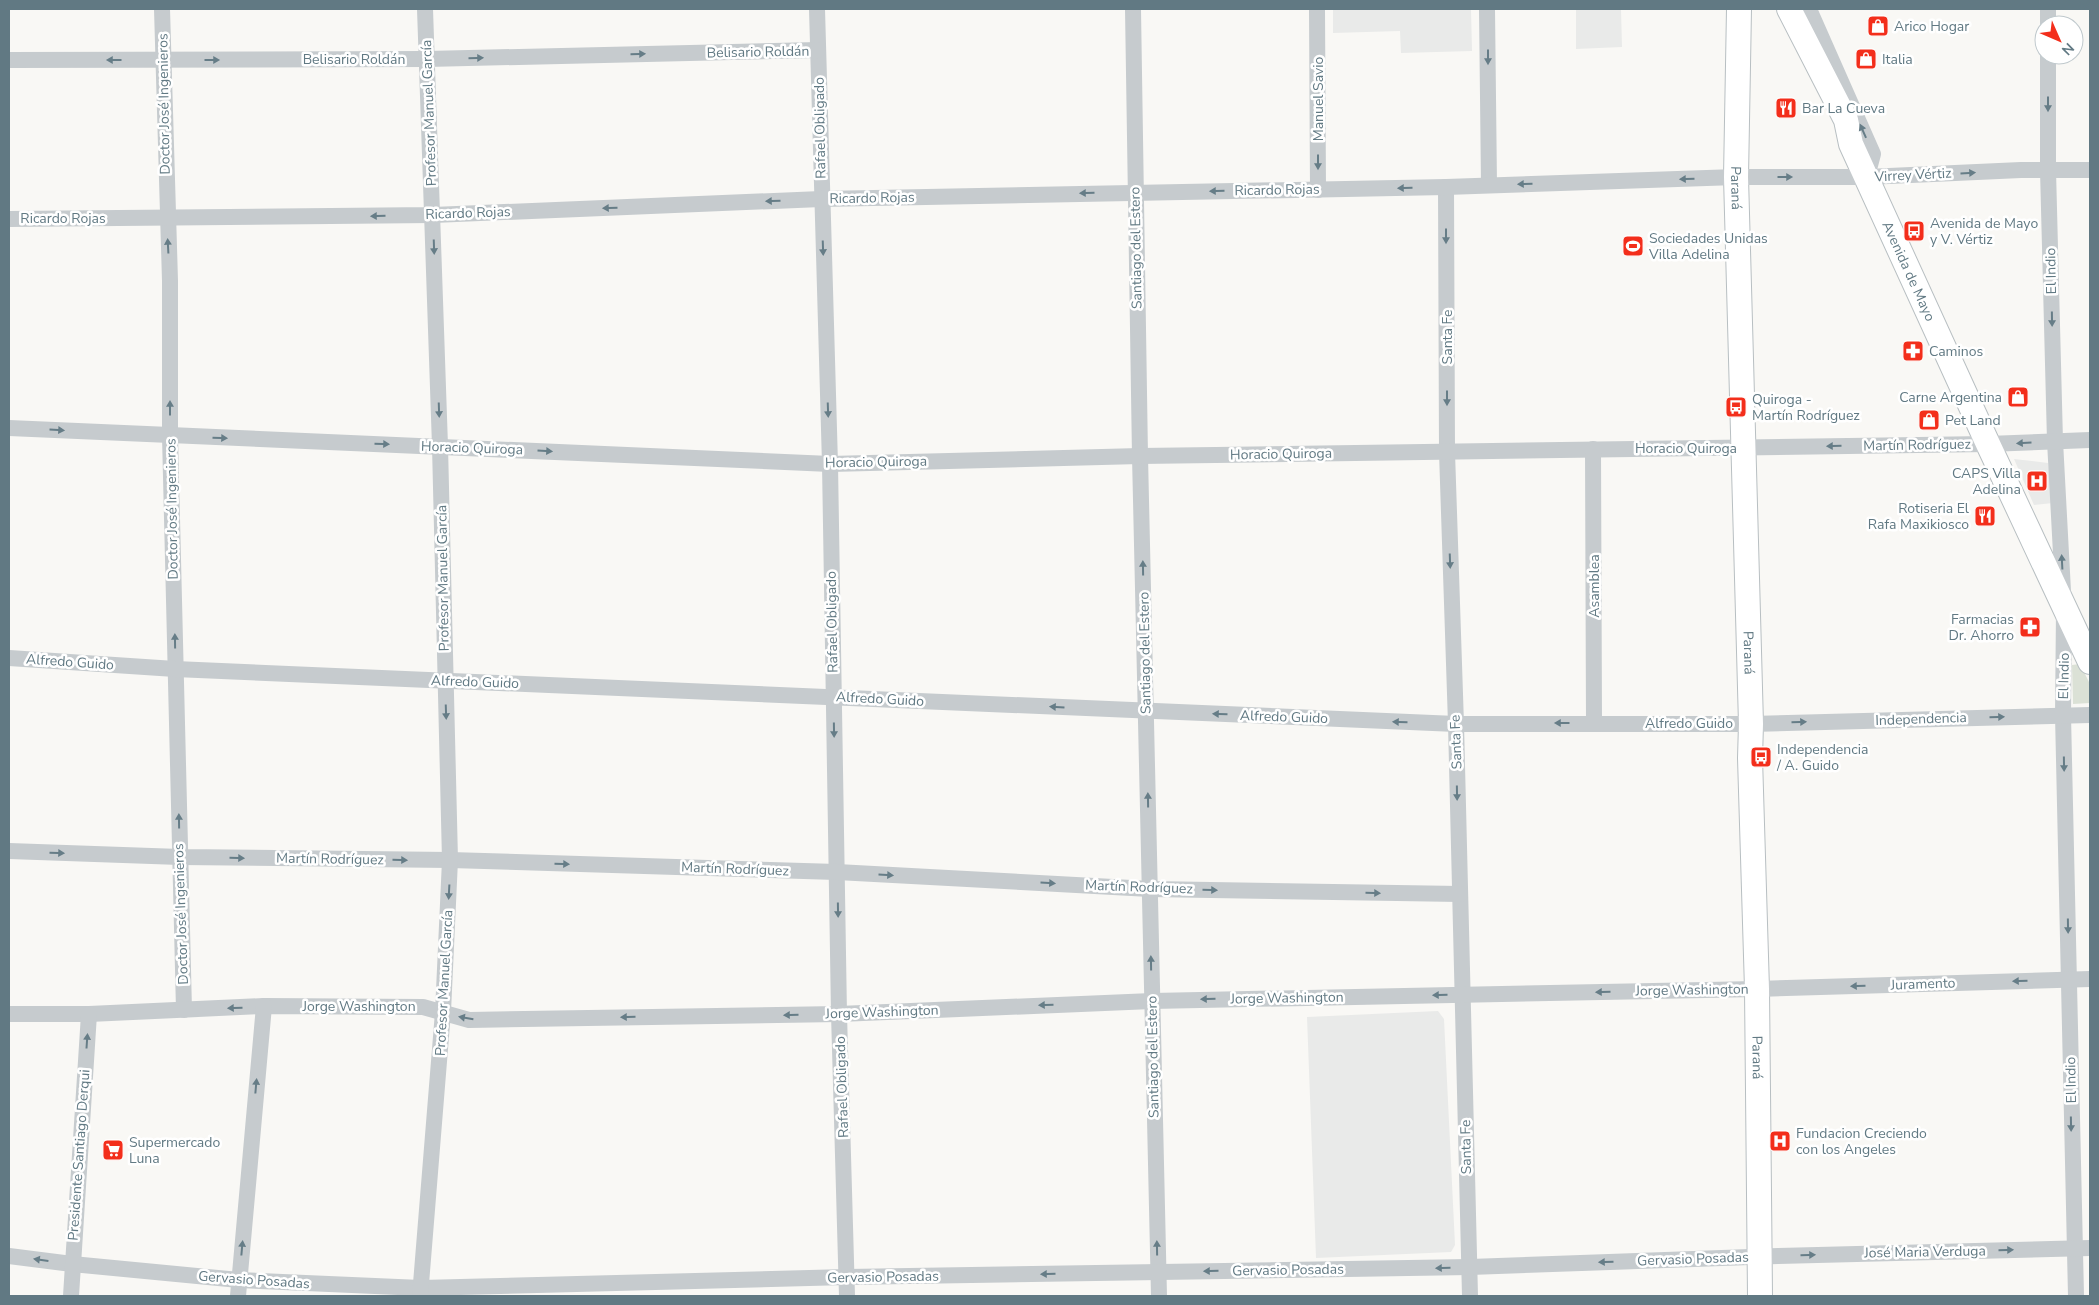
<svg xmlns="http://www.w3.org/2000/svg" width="2099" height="1305" font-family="'Nunito Sans',sans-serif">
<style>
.built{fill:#e9eae9}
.green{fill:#dbe1d6}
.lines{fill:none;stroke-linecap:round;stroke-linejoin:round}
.secondary-casing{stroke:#b8bfc2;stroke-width:26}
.street{stroke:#c6cbce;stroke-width:16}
.secondary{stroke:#fff;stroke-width:24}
.oneway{fill:#667d87}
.labels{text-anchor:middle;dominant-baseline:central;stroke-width:5;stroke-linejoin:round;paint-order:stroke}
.poi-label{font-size:14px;fill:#617983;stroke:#fff;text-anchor:start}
.street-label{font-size:14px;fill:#617983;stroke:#fff}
</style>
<rect width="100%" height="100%" fill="#f9f8f5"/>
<g class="built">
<polygon points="1333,9 1471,9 1472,51 1401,53 1400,31 1333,33"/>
<polygon points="1576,9 1621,9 1622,47 1576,49"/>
<polygon points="2014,459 2048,463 2053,503 2034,505"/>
<polygon points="1438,1011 1444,1019 1455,1245 1451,1252 1316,1258 1307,1017"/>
</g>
<polygon class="green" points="2080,664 2090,684 2090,703 2073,704 2072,665"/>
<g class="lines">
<g class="secondary-casing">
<g id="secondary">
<path id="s1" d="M 1739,9 L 1736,177 L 1751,724 L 1750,758 L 1757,989 L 1760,1296"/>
<path id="s2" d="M 1789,9 L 1846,120 L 1851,144 L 1988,444 L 2090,662"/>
</g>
</g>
<g class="street">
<polyline points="162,9 170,281 170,436 184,1010"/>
<polyline points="817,9 830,464 839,1014 847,1296"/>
<polyline points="1133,9 1140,456 1159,1296"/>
<polyline points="1317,9 1318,190"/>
<polyline points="1487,9 1489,185"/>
<polyline points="1809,9 1873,154 1867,177"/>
<polyline points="2048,9 2048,25"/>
<polyline points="2048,55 2048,170 2055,441 2064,610 2063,715 2076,1296"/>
<polyline points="9,60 427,59 818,50"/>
<polyline points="1446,187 1447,452 1456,724 1470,1296"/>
<polyline points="9,219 433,215 821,199 1446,187 1736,177 1867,177 2021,170 2090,170"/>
<polyline points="9,428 830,464 1140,456 1988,444 2090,440"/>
<polyline points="1593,449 1594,723"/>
<polyline points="9,658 175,669 1456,724 1751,724 2090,715"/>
<polyline points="9,851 180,857 450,860 837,872 1150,889 1460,894"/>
<polyline points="9,1014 89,1014 264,1006 423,1007 469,1020 839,1014 1152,1001 1757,989 2090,979"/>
<polyline points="9,1256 72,1264 239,1280 421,1288 847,1277 1470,1267 1778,1256 2090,1248"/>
<polyline points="71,1296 89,1014"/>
<polyline points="238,1296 264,1006"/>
<polyline points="420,1296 443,1012 450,860 440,446 425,9"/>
</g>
<use href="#secondary" class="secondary"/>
</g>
<defs><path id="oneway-solid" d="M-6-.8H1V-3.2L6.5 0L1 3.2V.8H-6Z" transform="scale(1.25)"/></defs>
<g class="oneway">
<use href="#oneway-solid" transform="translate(638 54) rotate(-1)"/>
<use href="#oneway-solid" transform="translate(1488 57) rotate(90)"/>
<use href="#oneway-solid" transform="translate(476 58) rotate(-1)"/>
<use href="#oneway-solid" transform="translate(114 60) rotate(180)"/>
<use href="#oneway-solid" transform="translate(212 60)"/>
<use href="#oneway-solid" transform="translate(2048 104) rotate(90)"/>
<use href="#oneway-solid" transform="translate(1863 131) rotate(-114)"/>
<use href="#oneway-solid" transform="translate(1318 162) rotate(90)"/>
<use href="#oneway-solid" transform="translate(1968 173) rotate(-3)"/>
<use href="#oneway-solid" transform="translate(1785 177)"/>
<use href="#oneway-solid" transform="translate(1687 179) rotate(178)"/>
<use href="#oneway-solid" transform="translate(1525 184) rotate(178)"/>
<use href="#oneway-solid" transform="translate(1405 188) rotate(179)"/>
<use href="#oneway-solid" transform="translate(1217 191) rotate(179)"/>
<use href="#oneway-solid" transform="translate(1087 193) rotate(179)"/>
<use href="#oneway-solid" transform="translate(773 201) rotate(178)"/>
<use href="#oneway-solid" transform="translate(610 208) rotate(178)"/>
<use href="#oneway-solid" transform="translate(378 216) rotate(179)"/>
<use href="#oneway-solid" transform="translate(1446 236) rotate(90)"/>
<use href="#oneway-solid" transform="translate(168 246) rotate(-93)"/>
<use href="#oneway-solid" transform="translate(434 247) rotate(88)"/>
<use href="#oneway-solid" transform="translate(823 248) rotate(88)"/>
<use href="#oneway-solid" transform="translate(2052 319) rotate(89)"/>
<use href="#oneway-solid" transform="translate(1447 398) rotate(90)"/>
<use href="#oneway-solid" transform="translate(170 408) rotate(-90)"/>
<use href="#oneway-solid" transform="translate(439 410) rotate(88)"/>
<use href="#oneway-solid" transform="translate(828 410) rotate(88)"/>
<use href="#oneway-solid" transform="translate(57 430) rotate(3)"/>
<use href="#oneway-solid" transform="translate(220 438) rotate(2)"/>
<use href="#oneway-solid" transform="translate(2024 443) rotate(177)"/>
<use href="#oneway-solid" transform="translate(382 444) rotate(2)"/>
<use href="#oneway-solid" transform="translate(1834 446) rotate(179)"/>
<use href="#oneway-solid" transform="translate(545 451) rotate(3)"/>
<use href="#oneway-solid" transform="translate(1450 561) rotate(88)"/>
<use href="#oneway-solid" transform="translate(2062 562) rotate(-93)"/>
<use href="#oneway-solid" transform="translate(1143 568) rotate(-91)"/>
<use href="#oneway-solid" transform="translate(175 641) rotate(-91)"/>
<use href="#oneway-solid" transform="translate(1057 707) rotate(-177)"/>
<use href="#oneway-solid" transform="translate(446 712) rotate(88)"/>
<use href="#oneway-solid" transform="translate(1220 714) rotate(-178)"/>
<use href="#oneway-solid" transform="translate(1997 717) rotate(-2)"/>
<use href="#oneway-solid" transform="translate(1400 722) rotate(-178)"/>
<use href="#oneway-solid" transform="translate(1799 722) rotate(-2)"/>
<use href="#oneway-solid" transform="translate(1562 723) rotate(180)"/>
<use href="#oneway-solid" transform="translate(834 730) rotate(89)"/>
<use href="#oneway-solid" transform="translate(2064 764) rotate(89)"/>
<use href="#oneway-solid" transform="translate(1457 793) rotate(89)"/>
<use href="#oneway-solid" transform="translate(1148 800) rotate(-91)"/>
<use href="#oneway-solid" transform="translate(179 821) rotate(-91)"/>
<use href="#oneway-solid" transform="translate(57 853) rotate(2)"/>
<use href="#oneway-solid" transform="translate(237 858) rotate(1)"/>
<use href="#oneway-solid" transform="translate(400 860) rotate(1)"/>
<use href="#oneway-solid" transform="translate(562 864) rotate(2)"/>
<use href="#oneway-solid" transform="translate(886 875) rotate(3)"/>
<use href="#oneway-solid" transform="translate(1048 883) rotate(3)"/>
<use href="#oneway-solid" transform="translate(1210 890) rotate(1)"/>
<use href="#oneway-solid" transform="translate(449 892) rotate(93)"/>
<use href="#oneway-solid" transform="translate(1373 893) rotate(1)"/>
<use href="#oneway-solid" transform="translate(838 910) rotate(89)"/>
<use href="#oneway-solid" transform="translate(2068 926) rotate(89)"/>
<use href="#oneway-solid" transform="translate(1151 963) rotate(-91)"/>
<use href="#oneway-solid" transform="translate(2020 981) rotate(178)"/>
<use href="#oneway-solid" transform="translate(1858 986) rotate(178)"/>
<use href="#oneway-solid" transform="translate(1603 992) rotate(179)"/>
<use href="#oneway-solid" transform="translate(1440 995) rotate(179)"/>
<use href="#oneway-solid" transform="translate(1208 999) rotate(179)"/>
<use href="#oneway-solid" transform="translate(1046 1005) rotate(178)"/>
<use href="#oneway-solid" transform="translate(235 1008) rotate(178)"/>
<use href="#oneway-solid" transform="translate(791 1015) rotate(179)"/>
<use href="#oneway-solid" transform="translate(628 1017) rotate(179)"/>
<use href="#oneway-solid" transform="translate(466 1018) rotate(-170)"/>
<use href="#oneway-solid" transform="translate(87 1041) rotate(-86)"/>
<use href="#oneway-solid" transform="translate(256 1086) rotate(-85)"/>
<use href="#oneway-solid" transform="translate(2071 1124) rotate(89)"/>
<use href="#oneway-solid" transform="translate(242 1248) rotate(-85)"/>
<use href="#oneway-solid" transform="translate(1157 1248) rotate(-91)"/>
<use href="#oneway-solid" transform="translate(2006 1250) rotate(-1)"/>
<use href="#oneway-solid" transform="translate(1808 1255) rotate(-1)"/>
<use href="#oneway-solid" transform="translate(41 1260) rotate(-172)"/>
<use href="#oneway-solid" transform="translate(1606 1262) rotate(178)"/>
<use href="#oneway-solid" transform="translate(1443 1268) rotate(179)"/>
<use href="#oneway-solid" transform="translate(1211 1271) rotate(179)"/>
<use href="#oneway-solid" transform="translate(1048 1274) rotate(179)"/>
</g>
<defs>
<g id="shop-square" transform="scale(1.125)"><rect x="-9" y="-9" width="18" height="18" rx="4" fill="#f32e1b" stroke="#fff"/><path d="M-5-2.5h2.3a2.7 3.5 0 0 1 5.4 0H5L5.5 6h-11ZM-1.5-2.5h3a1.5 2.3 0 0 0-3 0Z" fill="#fff"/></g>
<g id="restaurant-square" transform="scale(1.125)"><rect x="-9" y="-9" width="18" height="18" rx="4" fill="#f32e1b" stroke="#fff"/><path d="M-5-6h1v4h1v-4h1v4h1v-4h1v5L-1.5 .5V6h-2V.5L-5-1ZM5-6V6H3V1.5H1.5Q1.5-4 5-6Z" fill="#fff"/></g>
<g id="bus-square" transform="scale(1.125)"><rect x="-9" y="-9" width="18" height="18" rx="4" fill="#f32e1b" stroke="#fff"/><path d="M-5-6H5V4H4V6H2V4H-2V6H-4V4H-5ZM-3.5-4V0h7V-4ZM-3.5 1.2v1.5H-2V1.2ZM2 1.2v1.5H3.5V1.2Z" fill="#fff"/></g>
<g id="stadium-square" transform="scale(1.125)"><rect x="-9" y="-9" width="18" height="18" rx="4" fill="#f32e1b" stroke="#fff"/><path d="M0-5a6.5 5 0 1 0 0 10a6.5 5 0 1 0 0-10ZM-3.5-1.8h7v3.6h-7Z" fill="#fff"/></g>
<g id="pharmacy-square" transform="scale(1.125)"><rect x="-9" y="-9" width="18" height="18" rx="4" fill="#f32e1b" stroke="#fff"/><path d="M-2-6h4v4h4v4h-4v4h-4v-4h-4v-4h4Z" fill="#fff"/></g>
<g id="hospital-square" transform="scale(1.125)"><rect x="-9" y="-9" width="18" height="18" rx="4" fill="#f32e1b" stroke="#fff"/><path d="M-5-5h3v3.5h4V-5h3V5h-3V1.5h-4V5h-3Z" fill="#fff"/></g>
<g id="supermarket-square" transform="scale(1.125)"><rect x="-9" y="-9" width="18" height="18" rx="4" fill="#f32e1b" stroke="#fff"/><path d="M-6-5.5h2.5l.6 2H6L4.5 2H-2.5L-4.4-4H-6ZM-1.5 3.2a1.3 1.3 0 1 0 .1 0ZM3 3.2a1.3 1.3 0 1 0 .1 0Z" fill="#fff"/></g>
</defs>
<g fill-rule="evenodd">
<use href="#shop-square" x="1878" y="26"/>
<use href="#shop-square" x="1866" y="59"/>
<use href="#restaurant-square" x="1786" y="108"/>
<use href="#bus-square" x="1914" y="231"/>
<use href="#stadium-square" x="1633" y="246"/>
<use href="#pharmacy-square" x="1913" y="351"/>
<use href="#shop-square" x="2018" y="397"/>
<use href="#bus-square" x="1736" y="407"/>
<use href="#shop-square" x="1929" y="420"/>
<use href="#hospital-square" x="2037" y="481"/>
<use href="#restaurant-square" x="1985" y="516"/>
<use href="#pharmacy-square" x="2030" y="627"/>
<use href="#bus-square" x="1761" y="757"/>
<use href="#hospital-square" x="1780" y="1141"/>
<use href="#supermarket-square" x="113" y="1150"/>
</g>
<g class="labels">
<g class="poi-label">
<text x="1894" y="26">Arico Hogar</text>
<text x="1882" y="59">Italia</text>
<text x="1802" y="108">Bar La Cueva</text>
<text x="1930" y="223">Avenida de Mayo<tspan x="1930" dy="16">y V. Vértiz</tspan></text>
<text x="1649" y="238">Sociedades Unidas<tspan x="1649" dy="16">Villa Adelina</tspan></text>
<text x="1929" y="351">Caminos</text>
<text x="2002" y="397" text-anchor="end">Carne Argentina</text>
<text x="1752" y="399">Quiroga -<tspan x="1752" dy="16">Martín Rodríguez</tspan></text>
<text x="1945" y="420">Pet Land</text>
<text x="2021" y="473" text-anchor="end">CAPS Villa<tspan x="2021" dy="16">Adelina</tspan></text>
<text x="1969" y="508" text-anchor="end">Rotiseria El<tspan x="1969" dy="16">Rafa Maxikiosco</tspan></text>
<text x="2014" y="619" text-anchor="end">Farmacias<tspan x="2014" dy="16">Dr. Ahorro</tspan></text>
<text x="1777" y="749">Independencia<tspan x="1777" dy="16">/ A. Guido</tspan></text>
<text x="1796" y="1133">Fundacion Creciendo<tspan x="1796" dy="16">con los Angeles</tspan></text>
<text x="129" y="1142">Supermercado<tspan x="129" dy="16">Luna</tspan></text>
</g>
<g class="street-label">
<text transform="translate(758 52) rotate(-1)">Belisario Roldán</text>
<text x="354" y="59">Belisario Roldán</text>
<text transform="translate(1318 99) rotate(-90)">Manuel Savio</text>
<text transform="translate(164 104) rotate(-91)">Doctor José Ingenieros</text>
<text transform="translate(429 113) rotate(-92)">Profesor Manuel García</text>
<text transform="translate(820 128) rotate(-91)">Rafael Obligado</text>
<text transform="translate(1913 175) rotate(-3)">Virrey Vértiz</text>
<text stroke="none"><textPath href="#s1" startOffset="179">Paraná</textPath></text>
<text transform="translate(1277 190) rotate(-1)">Ricardo Rojas</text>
<text transform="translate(872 198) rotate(-1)">Ricardo Rojas</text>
<text transform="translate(468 213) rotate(-2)">Ricardo Rojas</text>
<text x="63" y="218">Ricardo Rojas</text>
<text transform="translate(1136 248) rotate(-91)">Santiago del Estero</text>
<text stroke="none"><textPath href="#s2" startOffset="289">Avenida de Mayo</textPath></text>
<text transform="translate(2051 271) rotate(-91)">El Indio</text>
<text transform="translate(1447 337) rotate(-90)">Santa Fe</text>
<text transform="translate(1917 445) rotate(-1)">Martín Rodríguez</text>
<text transform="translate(472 448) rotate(2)">Horacio Quiroga</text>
<text x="1686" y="448">Horacio Quiroga</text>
<text transform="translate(1281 454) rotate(-1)">Horacio Quiroga</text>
<text transform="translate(876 462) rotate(-1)">Horacio Quiroga</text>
<text transform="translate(172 509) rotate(-91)">Doctor José Ingenieros</text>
<text transform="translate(443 578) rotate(-91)">Profesor Manuel García</text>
<text transform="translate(1594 586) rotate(-90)">Asamblea</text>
<text transform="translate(832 622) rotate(-91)">Rafael Obligado</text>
<text stroke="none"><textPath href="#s1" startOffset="644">Paraná</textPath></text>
<text transform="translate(1145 653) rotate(-91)">Santiago del Estero</text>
<text transform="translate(70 662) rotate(4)">Alfredo Guido</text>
<text transform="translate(2064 676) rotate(-89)">El Indio</text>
<text transform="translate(475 682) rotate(2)">Alfredo Guido</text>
<text transform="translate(880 699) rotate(3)">Alfredo Guido</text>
<text transform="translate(1284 717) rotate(2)">Alfredo Guido</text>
<text transform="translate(1921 719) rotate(-2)">Independencia</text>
<text x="1689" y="723">Alfredo Guido</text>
<text transform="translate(1456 742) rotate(-92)">Santa Fe</text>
<text transform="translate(330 859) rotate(1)">Martín Rodríguez</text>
<text transform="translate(735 869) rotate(2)">Martín Rodríguez</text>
<text transform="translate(1139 887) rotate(2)">Martín Rodríguez</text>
<text transform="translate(181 914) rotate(-92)">Doctor José Ingenieros</text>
<text transform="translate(444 983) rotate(-87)">Profesor Manuel García</text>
<text transform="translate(1923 984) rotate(-2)">Juramento</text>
<text transform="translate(1692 990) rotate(-1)">Jorge Washington</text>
<text transform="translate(1287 998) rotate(-1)">Jorge Washington</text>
<text x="359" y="1006">Jorge Washington</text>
<text transform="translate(882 1012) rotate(-2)">Jorge Washington</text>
<text transform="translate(1153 1057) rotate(-91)">Santiago del Estero</text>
<text stroke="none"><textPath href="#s1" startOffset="1049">Paraná</textPath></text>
<text transform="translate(2071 1080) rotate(-91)">El Indio</text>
<text transform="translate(842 1087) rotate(-92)">Rafael Obligado</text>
<text transform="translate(1466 1147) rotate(-91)">Santa Fe</text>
<text transform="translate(79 1155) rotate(-86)">Presidente Santiago Derqui</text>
<text transform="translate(1925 1252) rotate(-1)">José Maria Verduga</text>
<text transform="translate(1693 1259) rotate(-2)">Gervasio Posadas</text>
<text transform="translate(1288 1270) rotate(-1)">Gervasio Posadas</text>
<text transform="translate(883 1277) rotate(-1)">Gervasio Posadas</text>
<text transform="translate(254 1280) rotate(4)">Gervasio Posadas</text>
</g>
</g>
<rect width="2099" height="1305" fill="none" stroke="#617983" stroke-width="20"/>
<g transform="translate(2059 40) rotate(135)"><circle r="24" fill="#ffffff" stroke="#c0c9cd"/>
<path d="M0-4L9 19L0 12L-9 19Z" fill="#f32e1b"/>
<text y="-8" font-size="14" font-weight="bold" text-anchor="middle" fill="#617983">N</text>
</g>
</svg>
